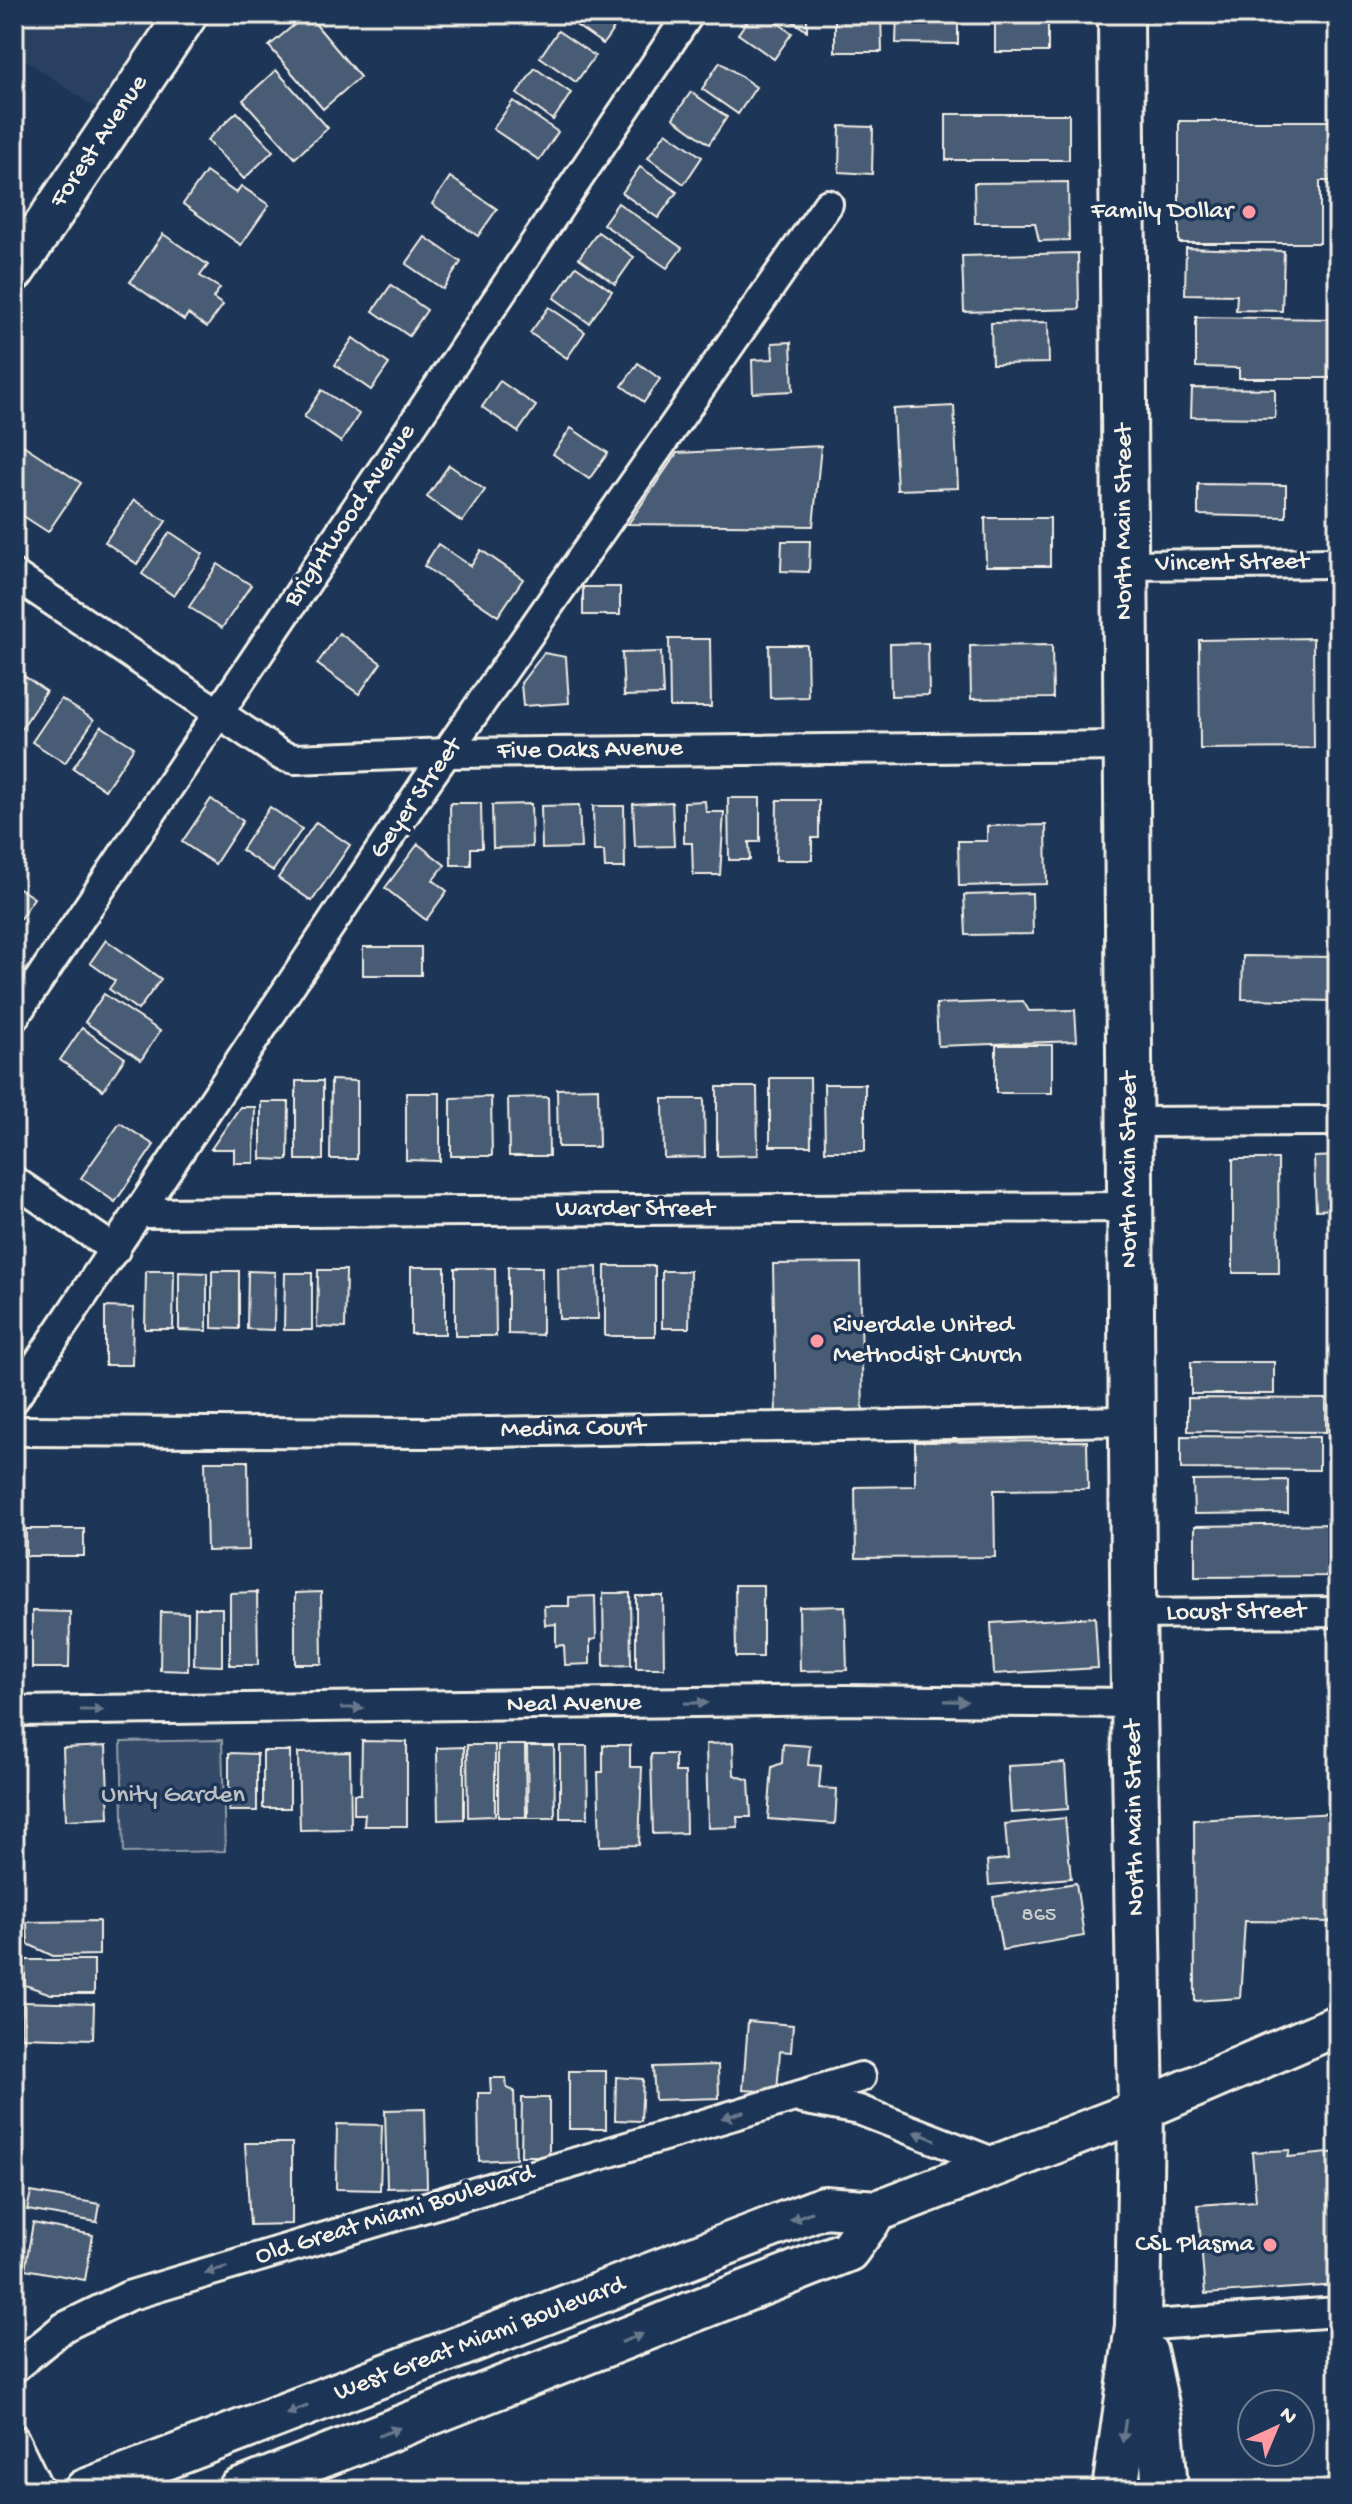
<svg xmlns="http://www.w3.org/2000/svg" width="1352" height="2504" font-family="'Gochi Hand',sans-serif">
<style>
.built{fill:#2a4060}
.green{fill:#354a67;stroke:#949ea8;stroke-width:2}
.building{fill:#485b74;stroke:#f4f1e8;stroke-width:2}
.lines{fill:none;stroke-linecap:round;stroke-linejoin:round}
.street-casing{stroke:#f4f1e8;stroke-width:34}
.secondary-casing{stroke:#f4f1e8;stroke-width:46}
.primary-casing{stroke:#f4f1e8;stroke-width:50}
.street{stroke:#1d3557;stroke-width:28}
.secondary{stroke:#1d3557;stroke-width:40}
.primary{stroke:#1d3557;stroke-width:44}
.oneway{fill:#68778a}
.poi-dot{fill:#ff9aa2;stroke:#1d3557;stroke-width:3}
.labels{text-anchor:middle;dominant-baseline:central;stroke-width:7;stroke-linejoin:round;paint-order:stroke}
.number-label{font-size:22px;fill:#c9cccb}
.street-label{font-size:26px;fill:#f4f1e8;stroke:#1d3557}
.poi-label{font-size:26px;fill:#f4f1e8;stroke:#1d3557;text-anchor:end}
.park-label{font-size:26px;fill:#bbbfc1;stroke:#1d3557}
</style>
<rect width="100%" height="100%" fill="#1d3557"/>
<filter id="ink" filterUnits="userSpaceOnUse"><feTurbulence type="fractalNoise" baseFrequency=".0125" numOctaves="2"/><feDisplacementMap in="SourceGraphic" scale="16" xChannelSelector="R" yChannelSelector="G"/><feConvolveMatrix kernelMatrix="1 2 1 2 8 2 1 2 1" color-interpolation-filters="sRGB"/></filter>
<g filter="url(#ink)">
<polygon class="built" points="14,14 187,14 113,120 14,52"/>
<polygon class="green" points="222,1740 225,1851 124,1853 121,1742"/>
<g class="building">
<polygon points="307,14 360,77 323,109 269,46"/>
<polygon points="570,14 616,14 621,18 603,44 567,19"/>
<polygon points="752,14 765,14 792,33 774,59 738,34"/>
<polygon points="782,14 807,14 807,31"/>
<polygon points="835,14 881,14 882,52 835,52"/>
<polygon points="897,14 958,14 958,44 896,43"/>
<rect x="995" y="14" width="53" height="38"/>
<polygon points="558,31 595,56 576,82 540,57"/>
<polygon points="720,62 756,87 738,114 702,89"/>
<polygon points="535,68 571,93 553,120 517,94"/>
<polygon points="276,70 328,128 295,158 243,100"/>
<polygon points="691,92 727,117 709,144 673,118"/>
<polygon points="513,101 558,132 539,160 493,129"/>
<polygon points="237,112 273,151 244,179 207,140"/>
<rect x="946" y="114" width="123" height="46"/>
<polygon points="1179,121 1338,121 1338,181 1320,181 1320,243 1179,243"/>
<polygon points="840,126 873,127 872,174 839,172"/>
<polygon points="666,132 702,157 684,184 648,158"/>
<polygon points="640,167 677,192 658,218 622,193"/>
<polygon points="206,172 236,193 241,186 269,205 241,245 183,204"/>
<polygon points="450,177 497,209 478,236 432,204"/>
<polygon points="1068,182 1069,240 1039,241 1035,223 975,223 974,183"/>
<polygon points="618,203 682,248 667,268 603,224"/>
<polygon points="598,232 634,257 615,284 579,258"/>
<polygon points="163,234 208,265 200,276 220,288 213,298 223,305 207,327 188,314 184,320 130,282"/>
<polygon points="425,237 461,262 443,289 406,264"/>
<polygon points="1186,248 1284,251 1282,311 1236,310 1237,295 1185,294"/>
<polygon points="1078,253 1079,309 964,312 962,256"/>
<polygon points="576,266 612,291 589,323 554,298"/>
<polygon points="391,285 427,310 409,336 373,311"/>
<polygon points="549,307 585,332 567,358 530,333"/>
<polygon points="1196,317 1338,319 1338,378 1239,378 1239,368 1196,367"/>
<polygon points="1048,322 1049,363 992,364 991,323"/>
<polygon points="353,338 389,364 371,390 335,365"/>
<polygon points="791,342 793,391 753,393 752,360 773,359 772,343"/>
<polygon points="638,363 660,379 644,402 622,386"/>
<polygon points="500,381 536,406 518,432 482,407"/>
<polygon points="1192,388 1275,389 1275,418 1191,417"/>
<polygon points="322,390 359,414 341,442 304,417"/>
<polygon points="954,406 958,488 897,490 893,409"/>
<polygon points="571,428 608,453 589,479 553,454"/>
<polygon points="14,439 81,483 48,532 14,510"/>
<polygon points="821,446 813,526 628,524 677,453"/>
<polygon points="449,465 485,490 462,522 427,497"/>
<polygon points="1198,484 1286,485 1286,517 1198,515"/>
<polygon points="134,500 166,521 137,564 105,542"/>
<polygon points="985,518 1050,518 1050,566 986,566"/>
<polygon points="170,532 203,554 174,596 142,574"/>
<polygon points="782,541 810,541 809,572 781,571"/>
<polygon points="438,544 471,566 481,550 523,579 498,616 424,566"/>
<polygon points="218,564 251,585 222,628 189,607"/>
<rect x="583" y="587" width="37" height="28"/>
<polygon points="339,633 381,663 359,694 317,664"/>
<polygon points="1313,638 1314,748 1200,749 1199,640"/>
<polygon points="669,639 710,639 711,707 670,707"/>
<polygon points="928,643 929,695 891,696 890,644"/>
<polygon points="769,645 807,645 808,697 770,698"/>
<polygon points="1052,645 1053,698 971,699 970,646"/>
<polygon points="661,652 663,695 624,696 622,653"/>
<polygon points="544,653 566,657 569,703 523,706 521,683"/>
<polygon points="14,669 46,691 18,734 14,731"/>
<polygon points="61,699 94,720 65,763 32,742"/>
<polygon points="101,726 134,747 105,790 73,768"/>
<polygon points="728,798 760,798 760,842 749,842 750,860 729,860"/>
<polygon points="211,799 243,821 215,864 182,842"/>
<polygon points="777,800 819,800 819,838 812,838 812,860 776,860"/>
<polygon points="705,801 706,812 724,812 720,875 693,875 692,843 684,843 684,802"/>
<polygon points="672,802 674,846 635,847 633,804"/>
<polygon points="450,803 481,803 482,848 471,848 471,865 451,865"/>
<polygon points="531,804 532,847 493,848 492,805"/>
<polygon points="579,805 581,848 542,849 541,806"/>
<polygon points="593,806 624,806 625,868 605,868 604,851 594,851"/>
<polygon points="270,807 302,829 273,871 241,850"/>
<polygon points="316,822 350,845 312,901 278,878"/>
<polygon points="1046,825 1047,884 959,886 958,841 987,841 987,826"/>
<polygon points="418,844 445,865 433,880 447,891 426,920 385,888"/>
<polygon points="14,885 34,898 14,928"/>
<polygon points="1032,893 1033,934 966,935 964,895"/>
<polygon points="106,940 161,979 138,1010 109,989 115,981 90,963"/>
<rect x="363" y="947" width="58" height="28"/>
<polygon points="1243,956 1335,957 1334,1001 1242,999"/>
<polygon points="104,994 160,1031 141,1060 85,1022"/>
<polygon points="1023,1001 1029,1011 1075,1010 1077,1041 938,1046 936,1004"/>
<polygon points="82,1028 125,1058 103,1090 60,1060"/>
<rect x="996" y="1045" width="56" height="48"/>
<polygon points="770,1078 810,1078 811,1146 770,1146"/>
<polygon points="331,1080 357,1081 357,1159 330,1159"/>
<rect x="296" y="1081" width="27" height="79"/>
<polygon points="824,1084 865,1084 865,1151 825,1151"/>
<polygon points="717,1087 757,1087 758,1155 717,1156"/>
<polygon points="598,1088 599,1147 558,1147 557,1089"/>
<polygon points="406,1093 440,1093 440,1161 406,1160"/>
<polygon points="491,1097 492,1156 451,1156 451,1098"/>
<polygon points="548,1097 549,1156 509,1156 508,1098"/>
<polygon points="663,1099 704,1099 705,1157 664,1158"/>
<polygon points="261,1102 289,1102 288,1160 261,1159"/>
<polygon points="240,1107 255,1107 254,1163 234,1163 234,1149 211,1149"/>
<polygon points="120,1123 154,1145 115,1202 81,1178"/>
<polygon points="1338,1156 1338,1209 1316,1210 1314,1157"/>
<polygon points="1233,1159 1278,1159 1279,1273 1233,1273"/>
<polygon points="860,1263 863,1416 776,1418 773,1264"/>
<rect x="605" y="1266" width="50" height="70"/>
<rect x="411" y="1267" width="34" height="67"/>
<polygon points="508,1267 542,1267 542,1335 508,1334"/>
<polygon points="597,1267 598,1319 559,1319 558,1268"/>
<polygon points="455,1268 495,1268 496,1336 455,1336"/>
<polygon points="318,1270 346,1270 345,1328 317,1327"/>
<polygon points="146,1271 174,1271 173,1329 145,1329"/>
<polygon points="212,1271 239,1271 239,1329 212,1328"/>
<polygon points="248,1271 275,1272 274,1330 247,1329"/>
<polygon points="662,1271 690,1271 689,1328 662,1328"/>
<polygon points="179,1272 207,1273 207,1331 179,1330"/>
<polygon points="285,1273 312,1273 312,1330 284,1330"/>
<polygon points="105,1307 133,1308 132,1365 105,1365"/>
<rect x="1191" y="1362" width="83" height="32"/>
<polygon points="1188,1398 1326,1399 1326,1432 1188,1431"/>
<polygon points="1181,1436 1319,1437 1319,1470 1181,1469"/>
<polygon points="1087,1441 1088,1489 994,1490 995,1557 856,1558 855,1487 915,1486 915,1442"/>
<polygon points="205,1461 248,1461 249,1550 207,1551"/>
<polygon points="1288,1480 1288,1513 1194,1514 1193,1481"/>
<polygon points="1338,1524 1338,1576 1195,1577 1195,1526"/>
<rect x="26" y="1529" width="58" height="27"/>
<polygon points="735,1585 763,1585 763,1657 736,1657"/>
<polygon points="257,1592 258,1665 230,1665 230,1593"/>
<polygon points="321,1592 322,1664 295,1664 295,1593"/>
<polygon points="603,1593 630,1593 631,1665 604,1666"/>
<polygon points="595,1596 596,1639 590,1640 590,1664 565,1665 564,1645 556,1646 556,1624 545,1625 544,1606 569,1606 569,1597"/>
<polygon points="636,1596 663,1596 664,1668 636,1668"/>
<polygon points="845,1606 847,1670 800,1671 799,1607"/>
<polygon points="195,1608 222,1608 222,1666 194,1665"/>
<polygon points="32,1611 70,1612 69,1668 32,1668"/>
<polygon points="161,1612 188,1613 188,1671 160,1670"/>
<polygon points="1095,1617 1098,1668 994,1674 991,1623"/>
<polygon points="362,1741 407,1742 407,1826 364,1826 365,1814 354,1814 354,1794 361,1794"/>
<polygon points="733,1743 734,1775 749,1780 751,1817 737,1817 738,1827 708,1828 706,1744"/>
<polygon points="783,1744 810,1746 808,1765 821,1766 819,1788 837,1789 835,1824 768,1819 772,1767 782,1763"/>
<polygon points="467,1745 495,1745 495,1816 468,1817"/>
<polygon points="498,1745 525,1745 526,1817 498,1817"/>
<polygon points="603,1745 630,1745 630,1767 642,1767 639,1845 600,1846 598,1772 603,1772"/>
<polygon points="106,1746 109,1818 66,1820 63,1748"/>
<polygon points="527,1746 554,1746 555,1818 528,1818"/>
<polygon points="560,1746 587,1746 588,1818 560,1818"/>
<polygon points="464,1747 464,1819 438,1820 437,1748"/>
<rect x="263" y="1751" width="27" height="57"/>
<polygon points="350,1752 351,1829 300,1830 298,1753"/>
<polygon points="229,1753 257,1754 257,1811 229,1811"/>
<polygon points="651,1754 675,1754 675,1772 685,1772 686,1833 653,1834"/>
<polygon points="1065,1763 1068,1809 1011,1813 1008,1766"/>
<polygon points="1338,1813 1338,1922 1245,1921 1240,1998 1195,2001 1194,1820"/>
<polygon points="1065,1818 1071,1878 989,1885 987,1861 1008,1859 1005,1824"/>
<polygon points="1076,1883 1084,1936 1002,1950 993,1897"/>
<polygon points="99,1921 99,1955 53,1956 28,1944 27,1922"/>
<polygon points="25,1960 94,1960 94,1994 51,1994 25,1985"/>
<polygon points="22,2002 94,2004 93,2039 21,2037"/>
<polygon points="748,2021 793,2025 791,2052 780,2051 777,2092 743,2090"/>
<polygon points="718,2065 719,2098 655,2100 653,2067"/>
<rect x="569" y="2071" width="37" height="58"/>
<polygon points="616,2077 643,2079 641,2121 615,2120"/>
<polygon points="490,2078 506,2078 507,2088 514,2091 516,2159 479,2161 478,2093 491,2093"/>
<polygon points="522,2098 549,2098 549,2156 521,2156"/>
<polygon points="425,2109 427,2187 387,2188 385,2110"/>
<polygon points="337,2124 382,2125 380,2190 336,2189"/>
<polygon points="245,2143 292,2143 292,2224 250,2225"/>
<polygon points="1290,2150 1288,2157 1338,2152 1338,2285 1205,2294 1198,2205 1256,2201 1252,2152"/>
<polygon points="31,2192 100,2204 97,2222 27,2210"/>
<polygon points="33,2223 93,2235 85,2280 25,2269"/>
</g>
<g class="lines">
<g class="street-casing">
<g id="street">
<polyline points="1125,565 1338,563"/>
<polyline points="14,575 282,756 295,759 448,753 1126,746"/>
<polyline points="14,1017 689,14"/>
<polyline points="1129,1122 1338,1121"/>
<polyline points="14,1181 115,1250"/>
<polyline points="139,1213 1130,1207"/>
<polyline points="14,1399 424,785 828,204"/>
<polyline points="14,1431 428,1433 1131,1421"/>
<polyline points="1133,1614 1338,1612"/>
<polyline points="14,1711 846,1700 1134,1703"/>
<polyline points="802,2099 859,2110 998,2164"/>
<polyline points="1138,2326 1338,2312"/>
<polyline points="14,2368 64,2327 128,2296 861,2077"/>
<polyline points="14,2439 39,2490"/>
</g>
</g>
<g class="secondary-casing">
<g id="secondary">
<polyline points="14,271 187,14"/>
<polyline points="85,2490 824,2207 877,2211 1141,2110 1338,2025"/>
<polyline points="238,2490 848,2251 877,2211"/>
</g>
</g>
<g class="primary-casing">
<g id="primary">
<polyline points="1145,2354 1160,2424 1165,2490"/>
<polyline points="1115,2490 1138,2326 1141,2110 1134,1703 1121,14"/>
</g>
</g>
<use href="#street" class="street"/>
<use href="#secondary" class="secondary"/>
<use href="#primary" class="primary"/>
</g>
<defs><path id="oneway-solid" d="M-6-.8H1V-3.2L6.5 0L1 3.2V.8H-6Z" transform="scale(2)"/></defs>
<g class="oneway">
<use href="#oneway-solid" transform="translate(956 1701) rotate(1)"/>
<use href="#oneway-solid" transform="translate(696 1703) rotate(-1)"/>
<use href="#oneway-solid" transform="translate(352 1708)"/>
<use href="#oneway-solid" transform="translate(92 1710)"/>
<use href="#oneway-solid" transform="translate(733 2115) rotate(163)"/>
<use href="#oneway-solid" transform="translate(925 2136) rotate(-159)"/>
<use href="#oneway-solid" transform="translate(801 2216) rotate(159)"/>
<use href="#oneway-solid" transform="translate(216 2270) rotate(163)"/>
<use href="#oneway-solid" transform="translate(632 2338) rotate(-22)"/>
<use href="#oneway-solid" transform="translate(297 2410) rotate(159)"/>
<use href="#oneway-solid" transform="translate(1124 2431) rotate(98)"/>
<use href="#oneway-solid" transform="translate(389 2432) rotate(-21)"/>
</g>
</g>
<g class="poi-dot">
<circle cx="1249" cy="212" r="8"/>
<circle cx="817" cy="1341" r="8"/>
<circle cx="1270" cy="2245" r="8"/>
</g>
<g class="labels">
<g class="number-label">
<text x="1039" y="1916">865</text>
</g>
<g class="street-label">
<text transform="translate(100 142) rotate(-56)">Forest Avenue</text>
<text transform="translate(351 516) rotate(-56)">Brightwood Avenue</text>
<text transform="translate(1125 522) rotate(-90)">North Main Street</text>
<text transform="translate(1232 564) rotate(-1)">Vincent Street</text>
<text transform="translate(590 751) rotate(-1)">Five Oaks Avenue</text>
<text transform="translate(417 799) rotate(-55)">Geyer Street</text>
<text transform="translate(1130 1170) rotate(-90)">North Main Street</text>
<text x="635" y="1210">Warder Street</text>
<text transform="translate(573 1430) rotate(-1)">Medina Court</text>
<text transform="translate(1236 1613) rotate(-1)">Locust Street</text>
<text transform="translate(574 1705) rotate(-1)">Neal Avenue</text>
<text transform="translate(1136 1818) rotate(-91)">North Main Street</text>
<text transform="translate(395 2216) rotate(-17)">Old Great Miami Boulevard</text>
<text transform="translate(480 2340) rotate(-21)">West Great Miami Boulevard</text>
</g>
<g class="poi-label">
<text x="1233" y="212">Family Dollar</text>
<text x="833" y="1326" text-anchor="start">Riverdale United<tspan x="833" dy="30">Methodist Church</tspan></text>
<text x="1254" y="2245">CSL Plasma</text>
</g>
<g class="park-label">
<text x="173" y="1796">Unity Garden</text>
</g>
</g>
<rect width="1352" height="2504" fill="none" stroke="#1d3557" stroke-width="48"/>
<rect x="24" y="24" width="1304" height="2456" fill="none" stroke="#f4f1e8" stroke-width="3" filter="url(#ink)"/>
<g transform="translate(1276 2428) rotate(44)"><circle r="38" fill="#1d3557" stroke="#738091" stroke-width="2"/>
<path d="M0-6L14 30L0 20L-14 30Z" fill="#ff9aa2"/>
<text y="-12" font-size="22" font-weight="bold" text-anchor="middle" fill="#f4f1e8">N</text>
</g>
</svg>
